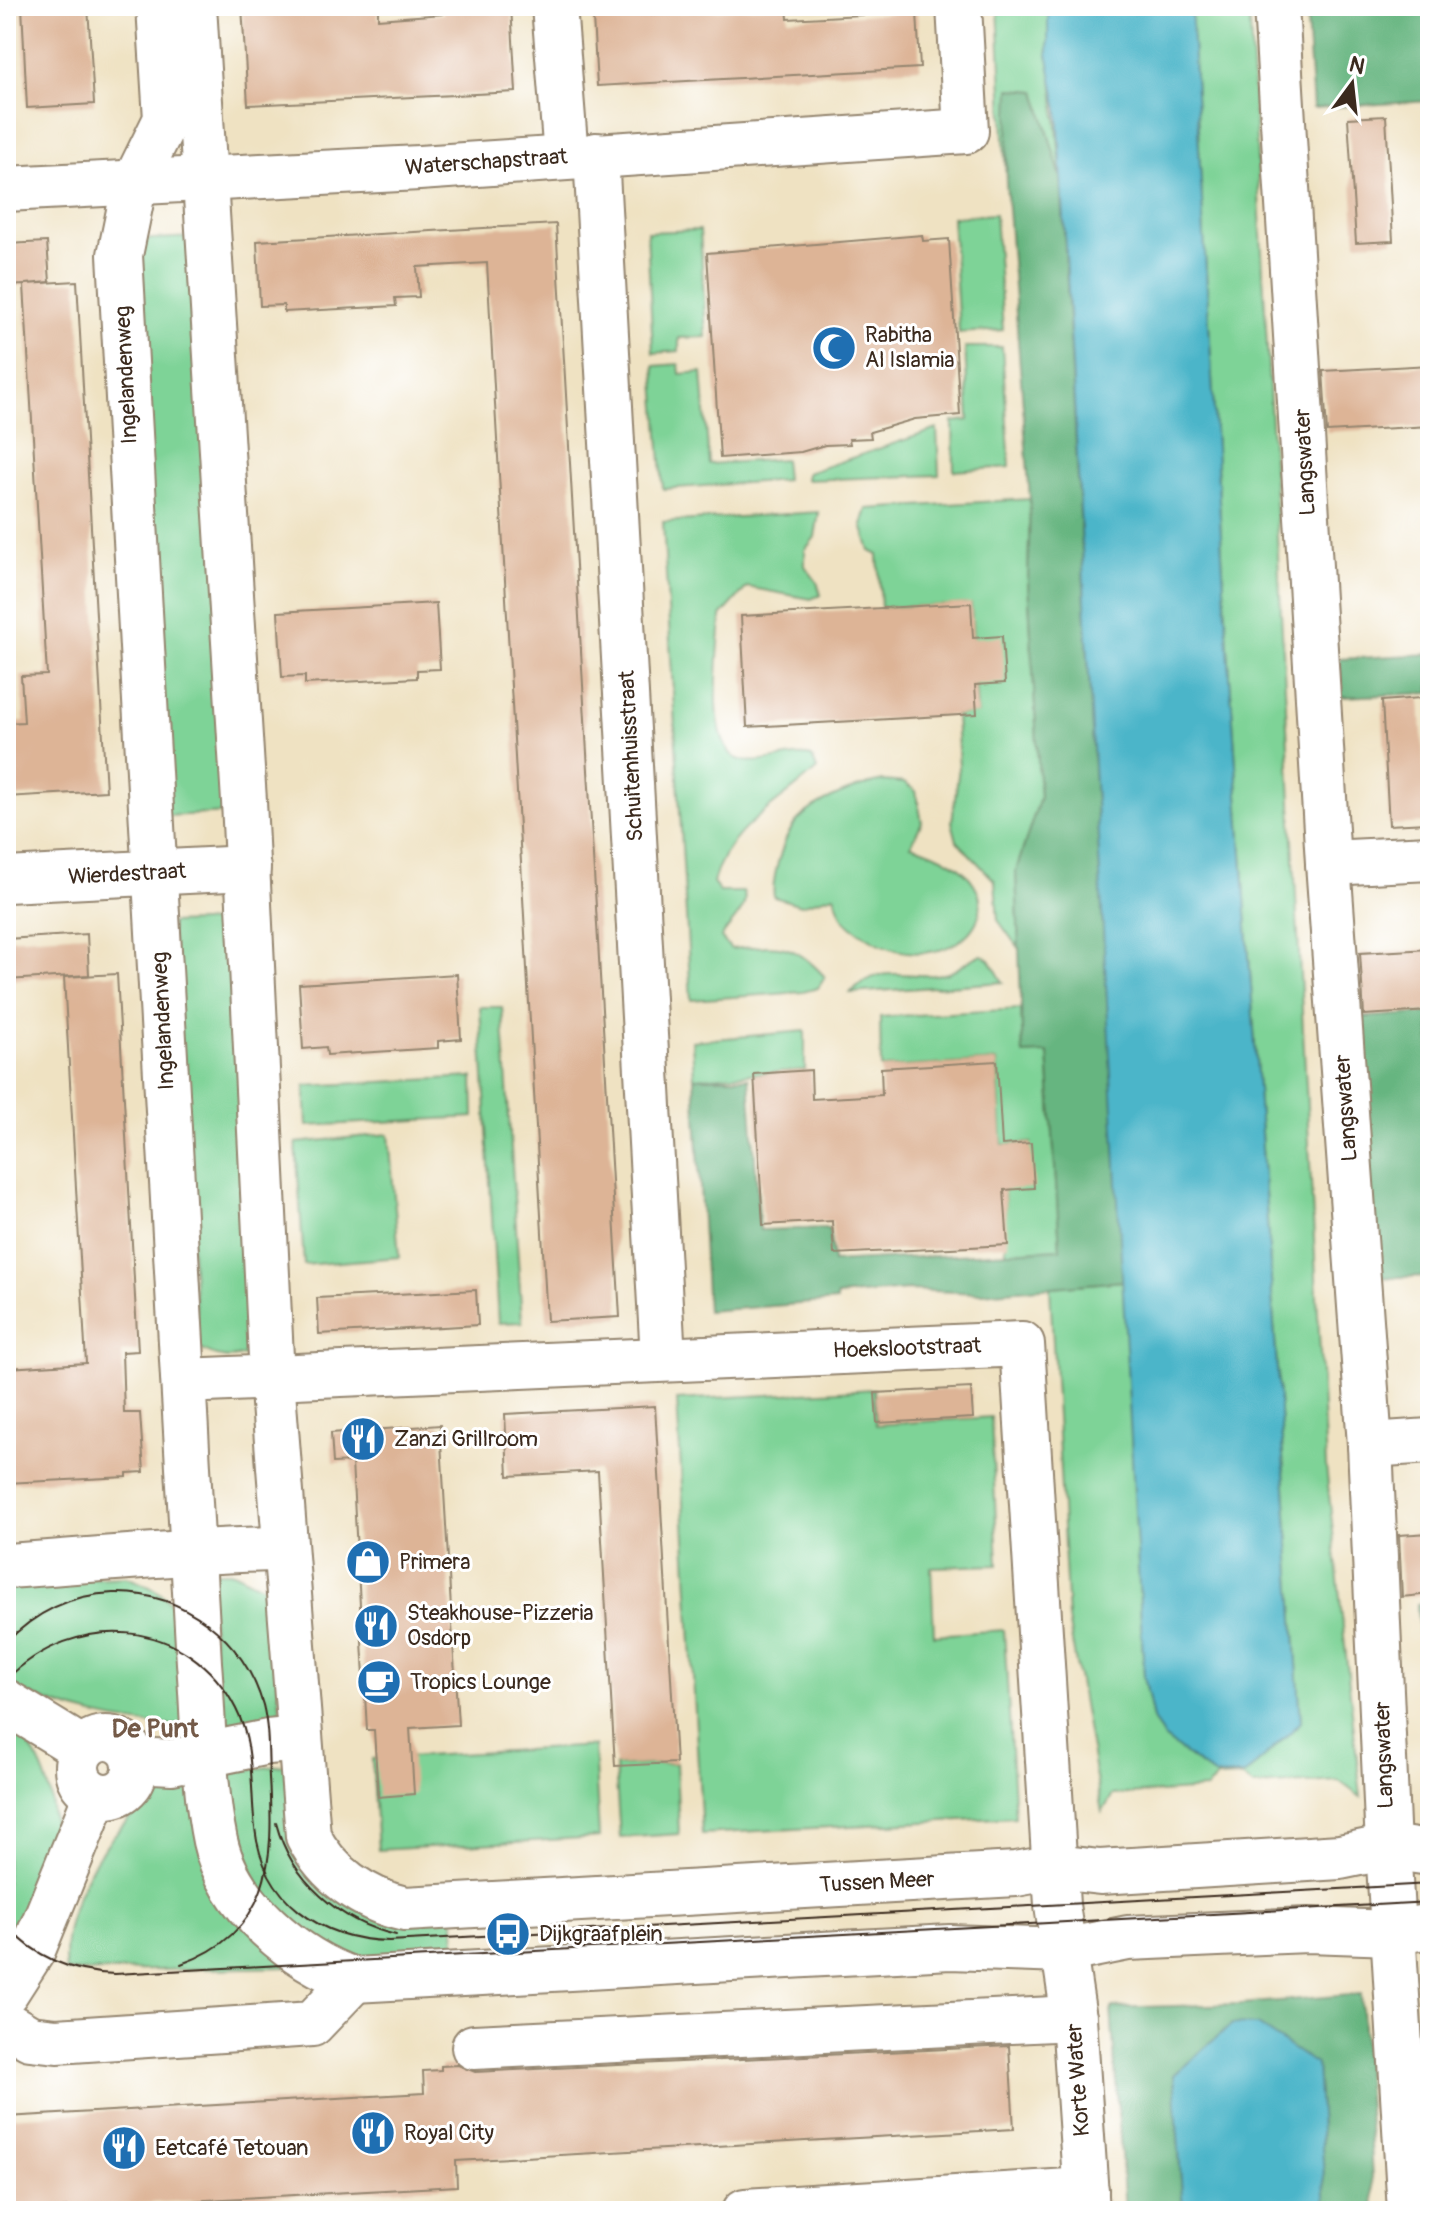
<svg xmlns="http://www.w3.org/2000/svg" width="1436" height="2217" font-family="Pangolin,sans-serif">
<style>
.green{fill:#7ed397;stroke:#5c7e5a;stroke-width:2}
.forest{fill:#66b580;stroke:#50704f;stroke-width:2}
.water{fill:#4bb5c9;stroke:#437074;stroke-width:2}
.building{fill:#ddb496}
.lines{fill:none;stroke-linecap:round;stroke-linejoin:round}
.minor-casing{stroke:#958670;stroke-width:48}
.minor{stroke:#fff;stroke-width:44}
.tram{stroke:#3b2a1e;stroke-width:2}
.labels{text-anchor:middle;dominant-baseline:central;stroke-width:6;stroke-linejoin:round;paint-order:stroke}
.street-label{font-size:22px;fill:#3b2a1e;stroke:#fff}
.poi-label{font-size:22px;fill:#3b2a1e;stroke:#fff;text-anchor:start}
.quarter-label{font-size:26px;font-weight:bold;fill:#745a48;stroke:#fff}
</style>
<rect width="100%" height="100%" fill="#fff"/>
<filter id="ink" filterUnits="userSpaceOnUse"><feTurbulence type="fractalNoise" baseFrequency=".0125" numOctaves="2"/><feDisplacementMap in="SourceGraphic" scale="16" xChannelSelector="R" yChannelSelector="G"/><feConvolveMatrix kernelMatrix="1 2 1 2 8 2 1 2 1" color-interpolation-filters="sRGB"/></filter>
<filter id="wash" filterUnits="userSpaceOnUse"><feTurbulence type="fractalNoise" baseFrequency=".006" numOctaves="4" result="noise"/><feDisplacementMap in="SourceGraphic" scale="32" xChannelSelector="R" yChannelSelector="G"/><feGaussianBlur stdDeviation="1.8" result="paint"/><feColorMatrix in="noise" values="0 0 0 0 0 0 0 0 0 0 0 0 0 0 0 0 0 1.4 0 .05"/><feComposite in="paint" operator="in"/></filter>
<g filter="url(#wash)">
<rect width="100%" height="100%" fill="#efe2c2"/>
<g class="green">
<path d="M 998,6 L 1048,6 C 1048,64 1058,120 1061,178 L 1036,91 L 1011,89 L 1006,182 Z"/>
<polygon points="1191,6 1249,6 1326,1466 1361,1797 1339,1781 1254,1786 1241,1777 1217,1778 1206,1789 1113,1795 1102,1812 1068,1619 1050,1287 1123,1281 1144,1675 1153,1719 1164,1738 1215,1776 1245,1775 1301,1721 1224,588"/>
<polygon points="995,214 1003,330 959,333 952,217"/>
<polygon points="700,230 706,337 679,338 679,351 653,353 647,232"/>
<polygon points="195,237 232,813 164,816 133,240"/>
<polygon points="965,347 1002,347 1010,467 954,471 953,422 969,420"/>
<polygon points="679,364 680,374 702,372 709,464 784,459 786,480 663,489 654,366"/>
<polygon points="937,429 939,475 806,480 807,473"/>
<polygon points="1030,499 1028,581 1040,797 1016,871 1019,949 998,920 995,881 957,841 952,822 959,767 956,715 977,713 971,604 881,608 878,555 870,551 862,525 867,509"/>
<path d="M 819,512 L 815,537 L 805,550 L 805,566 L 817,582 L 821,595 L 811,599 L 747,587 L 721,616 C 720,647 703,755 744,761 C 767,765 787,752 812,757 L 817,769 C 779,805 728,827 713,882 L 719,892 L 743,892 C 751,908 729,923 721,938 L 731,949 C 777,945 792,940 825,977 L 818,988 L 803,992 L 691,1000 L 663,522 Z"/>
<path d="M 883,781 L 904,783 L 916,791 L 922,822 L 911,845 C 1045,884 959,989 872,940 C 863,934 849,927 843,918 C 839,911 837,902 834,895 L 801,905 L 774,897 C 771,879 784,834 798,820 C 816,801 857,786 883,781 Z"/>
<path d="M 232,921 L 251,1352 C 232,1362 216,1358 198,1348 L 171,923 Z"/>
<path d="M 982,955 L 990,960 L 1003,982 L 850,993 C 881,961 906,980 944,974 C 960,971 967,958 982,955 Z"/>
<polygon points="480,1007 502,1007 522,1322 498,1323"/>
<polygon points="1021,1009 1023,1054 1048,1052 1060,1249 1006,1252 1004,1190 1031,1143 1002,1145 997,1061 881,1068 880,1017"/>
<polygon points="805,1031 805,1070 694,1078 692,1041"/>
<polygon points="473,1077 474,1117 307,1126 305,1086"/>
<polygon points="389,1134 399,1257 304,1265 296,1143"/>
<polygon points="874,1389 876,1425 991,1417 998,1565 931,1567 934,1635 1004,1630 1015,1817 702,1834 677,1400"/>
<polygon points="210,1572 233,1572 267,1589 281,1715 216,1725"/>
<path d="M 126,1577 C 141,1583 160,1589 169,1602 C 187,1629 187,1693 191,1726 C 124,1727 67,1712 6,1684 L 6,1582 Z"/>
<path d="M 6,1721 C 71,1774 66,1876 6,1929 Z"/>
<polygon points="594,1746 599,1837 378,1850 372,1759"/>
<polygon points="676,1763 679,1834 620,1838 615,1766"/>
<polygon points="285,1765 295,1833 454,1920 456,1968 376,1971 302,1938 234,1854 219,1773"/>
<path d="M 192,1779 L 290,1967 L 66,1972 C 59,1913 95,1848 139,1810 C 154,1797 174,1788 192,1779 Z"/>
</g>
<g class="forest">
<polygon points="1306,6 1430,6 1430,101 1313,108"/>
<polygon points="1010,89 1036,91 1061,178 1123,1281 981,1293 908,1290 837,1296 837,1301 707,1311 694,1078 749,1078 760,1230 829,1228 833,1262 1060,1249 1048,1053 1023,1054 1016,871 1040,797 1028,581 1030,499 1006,182"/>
<polygon points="1430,654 1430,693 1342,697 1340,659"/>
<polygon points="1430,1013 1430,1276 1370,1278 1354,1018"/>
<polygon points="1430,1603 1430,1818 1429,1818 1417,1604"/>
<polygon points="1361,1994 1374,2211 1326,2211 1317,2065 1233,2024 1174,2075 1183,2211 1125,2211 1111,2008 1241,2004"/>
</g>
<g class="water">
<polygon points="1048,6 1191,6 1224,588 1301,1722 1245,1775 1215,1776 1164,1738 1153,1719 1144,1676 1058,110 1048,58"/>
<polygon points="1232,2024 1257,2025 1317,2065 1326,2211 1183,2211 1174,2075"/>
</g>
<g id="blocks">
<g class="building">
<polygon points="22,6 88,6 94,104 27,108"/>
<polygon points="242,6 378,6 378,19 443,14 443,6 511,6 516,92 248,105"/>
<polygon points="787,6 788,19 917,12 920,68 597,86 593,18"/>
<polygon points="1386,116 1393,241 1356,243 1348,118"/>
<polygon points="556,224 620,1317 547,1321 487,263 417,267 419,297 395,298 396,306 284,312 284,305 260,306 257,241"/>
<polygon points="922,235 923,241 949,239 960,415 915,419 870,432 871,438 849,439 850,444 825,445 801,452 720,458 707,253"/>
<polygon points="47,242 50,282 25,284 77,281 106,791 6,797 6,723 24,722 21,676 47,675 24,285 6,286 6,244"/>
<polygon points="1430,365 1430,426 1327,432 1323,371"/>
<polygon points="436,603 440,669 417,670 417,678 305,684 305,676 282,677 278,612"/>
<polygon points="971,603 973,638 1002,636 1005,683 975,685 977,714 747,727 741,616"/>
<polygon points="1420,698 1427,823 1389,825 1382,701"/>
<polygon points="87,934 89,975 6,980 6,939"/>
<polygon points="1430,949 1430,1011 1364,1015 1360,953"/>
<polygon points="117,974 138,1351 122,1352 124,1413 140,1413 144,1472 127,1473 127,1477 6,1483 6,1420 10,1420 8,1368 86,1363 64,977"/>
<polygon points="457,974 461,1039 438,1041 438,1048 327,1055 326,1047 303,1049 299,984"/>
<polygon points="997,1061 1002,1145 1031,1143 1034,1188 1004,1190 1008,1245 834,1254 832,1221 763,1225 754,1074 811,1070 812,1099 882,1095 881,1068"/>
<polygon points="476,1290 478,1325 319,1334 317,1298"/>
<polygon points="971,1388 973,1418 877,1423 875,1393"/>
<polygon points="655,1406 676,1763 615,1766 598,1471 508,1476 505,1414"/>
<polygon points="440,1425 458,1725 410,1728 414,1794 378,1797 374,1730 367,1730 352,1462 333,1463 331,1433"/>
<polygon points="1430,1533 1430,1594 1402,1597 1399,1535"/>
<polygon points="1009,2046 1014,2129 456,2161 457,2186 6,2211 6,2117 424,2093 423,2071 441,2070 441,2066 458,2065 475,2072"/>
</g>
</g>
</g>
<g filter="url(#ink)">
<use href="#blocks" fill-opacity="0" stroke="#958670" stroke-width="2"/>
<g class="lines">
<g class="minor-casing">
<g id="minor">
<path d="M 159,6 L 166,119 L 135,182 L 120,255 L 199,1663 C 204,1721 203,1784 215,1841 C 229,1905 296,1960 354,1980 L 950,1947 L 1063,1951 L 1128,1938 L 1308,1930 L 1393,1933 L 1430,1926"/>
<path d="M 194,6 L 244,801 L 272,1378 L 308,1836 C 327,1874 364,1900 405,1909 L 1016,1874 L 1055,1867 L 1100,1872 L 1340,1857 L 1388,1847 L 1430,1853"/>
<polyline points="554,6 566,157"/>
<polyline points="1276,6 1328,863 1370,1445 1388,1847 1410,2211"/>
<polyline points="596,155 663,1358"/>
<polyline points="6,189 419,168 966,131 959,6"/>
<polyline points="1328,863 1430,858"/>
<polyline points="6,880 248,868"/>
<polyline points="184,1381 1022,1344 1057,1905 1074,2018 1087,2211"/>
<polyline points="1370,1445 1430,1441"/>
<path d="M 6,1566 C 99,1560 192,1550 285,1549"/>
<polyline points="6,1702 83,1749"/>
<circle cx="106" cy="1767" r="29"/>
<polyline points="135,1760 172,1762 268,1742 300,1739"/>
<polyline points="6,1992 33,1950 96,1795"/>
<polyline points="6,2024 30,2038 57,2041 312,2024 354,1980"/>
<polyline points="474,2047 1074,2018"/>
<polyline points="745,2211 1086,2190"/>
</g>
</g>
<use href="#minor" class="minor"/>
<g class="tram">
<path d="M 6,1643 C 34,1613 72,1594 113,1593 C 183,1591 244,1639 263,1705 C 269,1729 268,1754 269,1778 C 274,1860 272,1932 181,1964"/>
<path d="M 6,1680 C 75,1610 189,1616 236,1709 C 255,1746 250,1788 255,1828 C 263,1900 320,1940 389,1941 L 1430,1884"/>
<path d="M 276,1823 C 291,1880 339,1922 396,1935"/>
<path d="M 6,1925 C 35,1957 71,1973 115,1974 L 1430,1902"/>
</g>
</g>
</g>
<defs>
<g id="mosque-disc" transform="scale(2.3)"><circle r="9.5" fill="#1f6fb2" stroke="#fff"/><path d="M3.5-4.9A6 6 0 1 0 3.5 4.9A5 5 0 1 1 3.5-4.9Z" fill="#fff"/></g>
<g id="restaurant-disc" transform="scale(2.3)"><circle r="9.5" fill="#1f6fb2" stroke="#fff"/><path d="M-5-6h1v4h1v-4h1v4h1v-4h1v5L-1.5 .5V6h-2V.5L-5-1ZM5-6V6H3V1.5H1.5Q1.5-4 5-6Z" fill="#fff"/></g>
<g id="shop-disc" transform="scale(2.3)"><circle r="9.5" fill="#1f6fb2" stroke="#fff"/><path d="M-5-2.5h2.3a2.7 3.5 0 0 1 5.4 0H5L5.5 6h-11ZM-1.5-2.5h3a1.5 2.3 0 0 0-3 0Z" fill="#fff"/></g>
<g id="cafe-disc" transform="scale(2.3)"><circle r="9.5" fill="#1f6fb2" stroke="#fff"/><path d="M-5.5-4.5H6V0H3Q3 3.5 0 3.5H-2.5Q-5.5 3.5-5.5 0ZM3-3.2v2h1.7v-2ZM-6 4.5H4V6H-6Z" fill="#fff"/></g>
<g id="bus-disc" transform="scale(2.3)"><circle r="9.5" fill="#1f6fb2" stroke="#fff"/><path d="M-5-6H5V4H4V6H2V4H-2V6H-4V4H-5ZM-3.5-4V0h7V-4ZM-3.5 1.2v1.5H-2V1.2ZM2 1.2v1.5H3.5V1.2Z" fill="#fff"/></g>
</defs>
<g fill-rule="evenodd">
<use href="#mosque-disc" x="834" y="348"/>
<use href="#restaurant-disc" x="363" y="1439"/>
<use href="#shop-disc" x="368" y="1562"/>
<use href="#restaurant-disc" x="376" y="1626"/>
<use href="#cafe-disc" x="379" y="1682"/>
<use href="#bus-disc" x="508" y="1934"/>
<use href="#restaurant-disc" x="373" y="2133"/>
<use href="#restaurant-disc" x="124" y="2148"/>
</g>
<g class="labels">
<g class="street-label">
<text transform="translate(486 162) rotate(-4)">Waterschapstraat</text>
<text transform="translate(126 375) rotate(-93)">Ingelandenweg</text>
<text transform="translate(1305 462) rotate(-93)">Langswater</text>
<text transform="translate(631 756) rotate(-93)">Schuitenhuisstraat</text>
<text transform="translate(127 874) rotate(-3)">Wierdestraat</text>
<text transform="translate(163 1021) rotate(-93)">Ingelandenweg</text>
<text transform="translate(1346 1108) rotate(-94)">Langswater</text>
<text transform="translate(907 1348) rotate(-2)">Hoekslootstraat</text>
<text transform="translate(1384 1755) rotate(-92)">Langswater</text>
<text transform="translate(877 1882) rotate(-3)">Tussen Meer</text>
<text transform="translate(1078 2080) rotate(-94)">Korte Water</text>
</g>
<g class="poi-label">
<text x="865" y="335">Rabitha<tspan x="865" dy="25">Al Islamia</tspan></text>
<text x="394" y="1439">Zanzi Grillroom</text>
<text x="399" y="1562">Primera</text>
<text x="407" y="1613">Steakhouse-Pizzeria<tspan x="407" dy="25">Osdorp</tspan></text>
<text x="410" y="1682">Tropics Lounge</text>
<text x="539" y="1934">Dijkgraafplein</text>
<text x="404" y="2133">Royal City</text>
<text x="155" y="2148">Eetcafé Tetouan</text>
</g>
<g class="quarter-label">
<text x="155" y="1729">De Punt</text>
</g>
</g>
<rect width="1436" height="2217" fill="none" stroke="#fff" stroke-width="32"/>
<g transform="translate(1352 84) rotate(15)" stroke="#ffffff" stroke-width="6" paint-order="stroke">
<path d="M0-6L14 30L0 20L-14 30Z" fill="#3b2a1e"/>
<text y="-12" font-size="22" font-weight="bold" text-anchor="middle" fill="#3b2a1e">N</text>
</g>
</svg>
